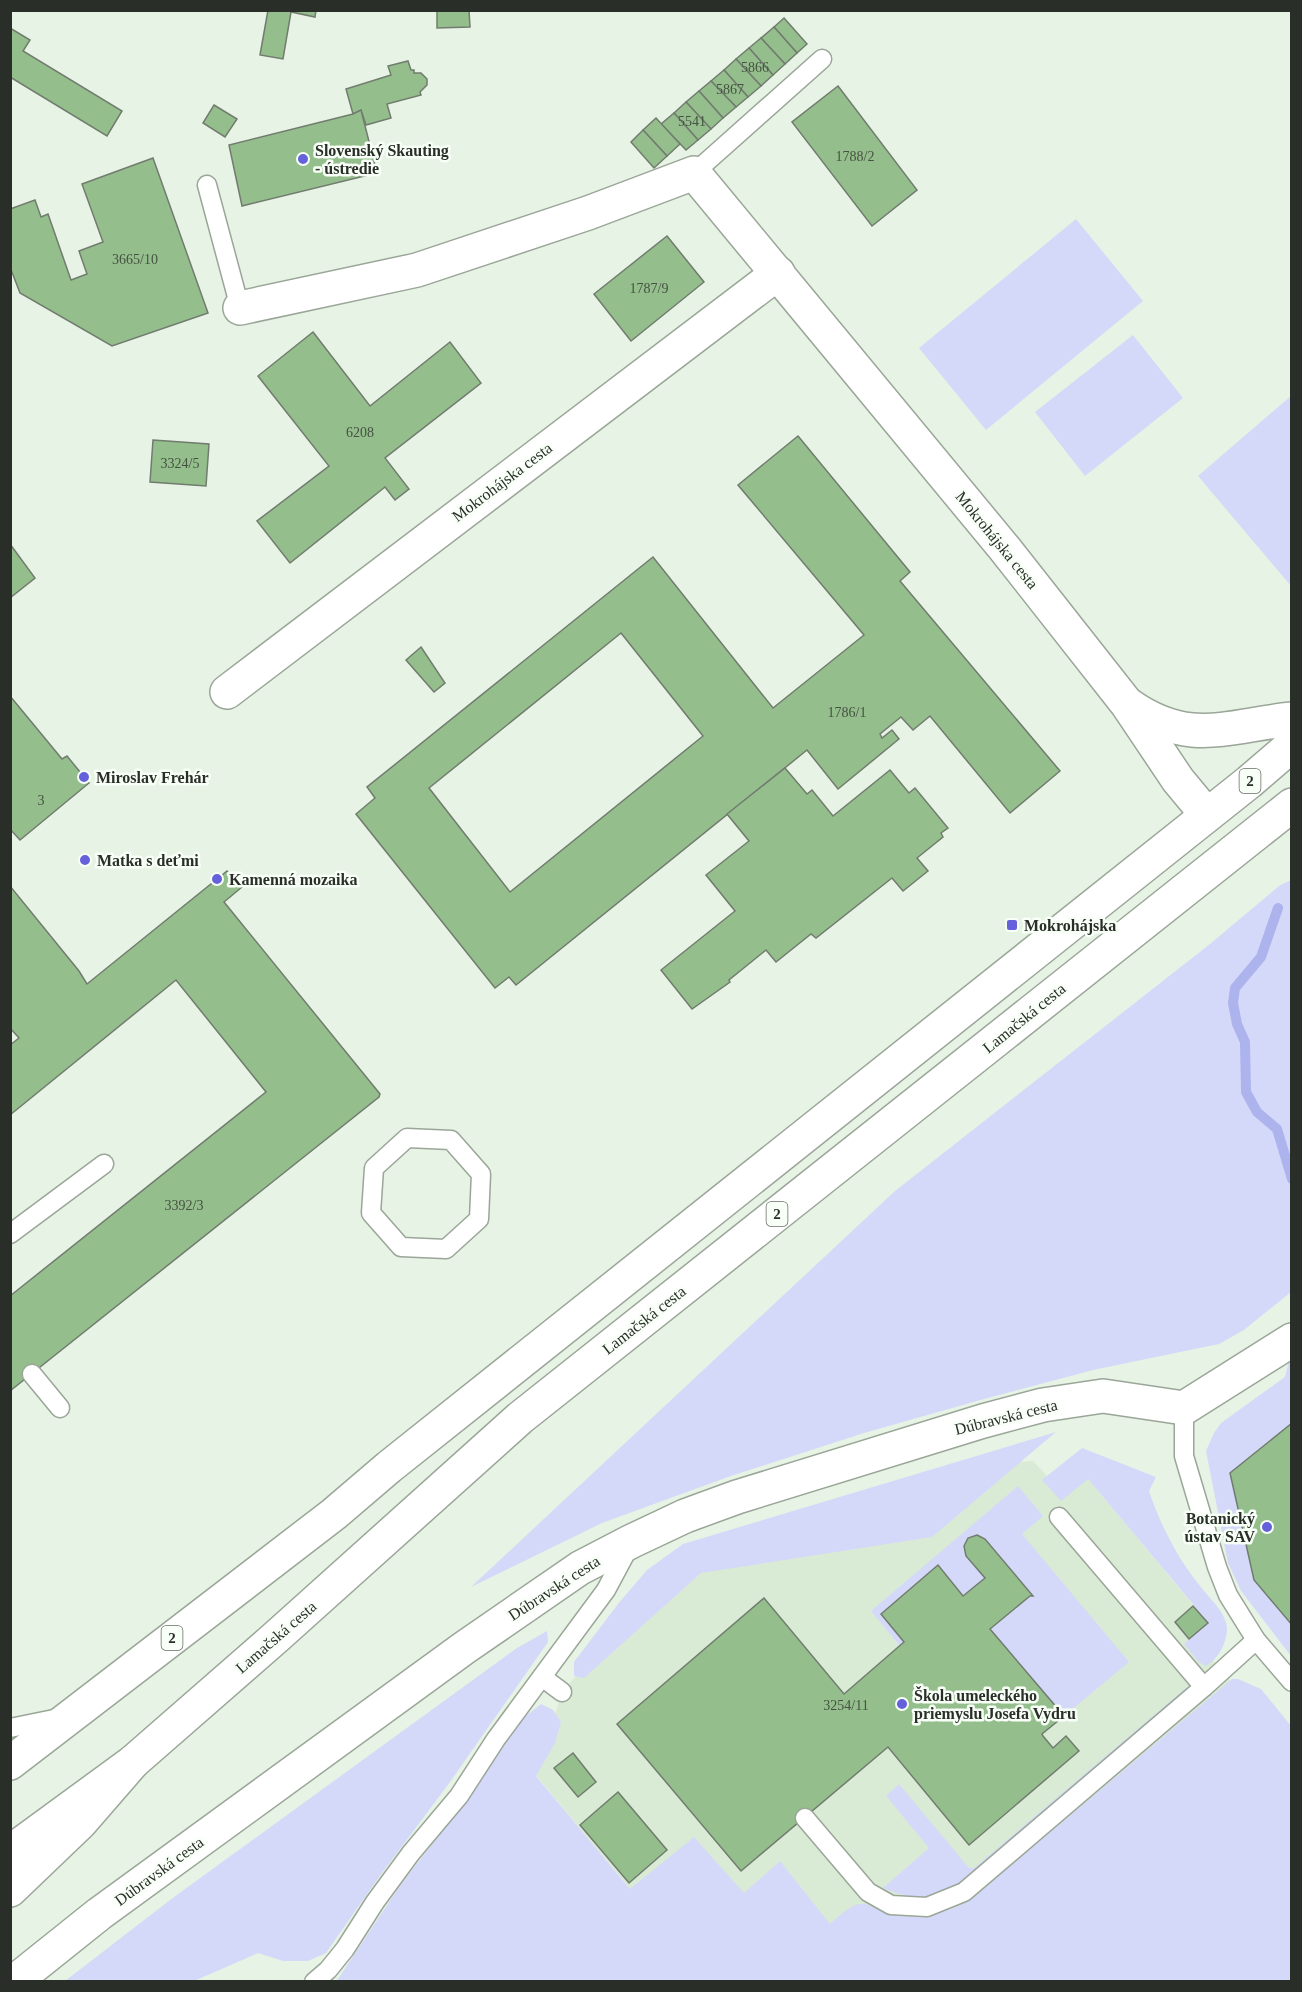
<svg xmlns="http://www.w3.org/2000/svg" width="1302" height="1992" font-family="Georgia,serif">
<style>
.built{fill:#d9ead5}
.green{fill:#d5d9f9}
.lines{fill:none;stroke-linecap:round;stroke-linejoin:round}
.stream{stroke:#adb3ec;stroke-width:10}
.building{fill:#95be8d;stroke:#717c6f;stroke-width:1.5;fill-rule:evenodd}
.service-casing{stroke:#9aa698;stroke-width:21}
.minor-casing{stroke:#9aa698;stroke-width:36}
.primary-casing{stroke:#9aa698;stroke-width:36}
.motorway-casing{stroke:#9aa698;stroke-width:36}
.service{stroke:#fff;stroke-width:18}
.minor{stroke:#fff;stroke-width:33}
.primary{stroke:#fff;stroke-width:33}
.motorway{stroke:#fff;stroke-width:33}
.poi-dot{fill:#6461da;stroke:#f7fff6;stroke-width:2}
.labels{text-anchor:middle;dominant-baseline:central;stroke-width:5;stroke-linejoin:round;paint-order:stroke}
.number-label{font-size:14px;fill:#455242}
.shield{fill:#f7fff6;stroke:#686d66;stroke-width:1.5}
.shield-label{font-size:15px;font-weight:bold;fill:#2a2e29}
.poi-label{font-size:16px;font-weight:bold;fill:#2a2e29;stroke:#f7fff6;text-anchor:start}
.street-label{font-size:16px;fill:#2a2e29;stroke:#f7fff6}
</style>
<rect width="100%" height="100%" fill="#e7f3e4"/>
<polygon class="built" points="1033,1461 1048,1477 1088,1479 1208,1623 1193,1637 1233,1684 979,1945 651,1914 536,1775 562,1692 650,1592 686,1559 1014,1462"/>
<g class="green">
<polygon points="1076,219 1143,301 986,430 919,348"/>
<polygon points="1133,335 1183,398 1085,476 1035,412"/>
<polygon points="1291,396 1291,586 1198,476"/>
<polygon points="1291,880 1291,1292 1244,1330 1219,1344 1093,1370 984,1399 864,1433 728,1477 602,1523 471,1587 895,1191 1210,944 1279,886"/>
<polygon points="1291,1359 1291,1423 1230,1473 1254,1580 1291,1625 1291,1656 1241,1591 1228,1563 1206,1451 1214,1433 1221,1423 1285,1377 1289,1361"/>
<polygon points="1056,1432 932,1537 701,1573 584,1678 574,1676 574,1662 618,1604 647,1570 683,1544"/>
<path d="M 1082,1448 L 1156,1477 L 1149,1491 C 1161,1527 1180,1563 1205,1592 C 1213,1602 1226,1614 1227,1628 C 1227,1643 1218,1660 1205,1666 L 1198,1661 L 1184,1644 L 1208,1622 L 1088,1479 L 1061,1501 L 1042,1480 Z"/>
<path d="M 1018,1486 L 1043,1516 L 1022,1534 L 1129,1662 L 1064,1716 L 990,1629 L 1030,1596 L 1033,1596 L 985,1539 L 977,1535 L 968,1538 C 960,1555 974,1566 985,1578 L 963,1596 L 938,1566 L 881,1614 L 904,1642 L 900,1646 L 871,1611 Z"/>
<polygon points="547,1631 548,1642 450,1782 379,1877 326,1953 308,1961 283,1961 258,1953 194,1981 65,1981 174,1897 517,1648"/>
<path d="M 1232,1679 L 1238,1679 L 1261,1689 L 1291,1726 L 1291,1981 L 336,1982 L 399,1887 L 480,1781 L 513,1726 L 541,1704 L 553,1710 L 561,1722 L 555,1743 L 536,1776 L 630,1889 L 694,1837 L 744,1893 L 780,1861 L 830,1924 C 838,1917 850,1905 860,1904 C 868,1903 875,1908 882,1911 C 913,1921 943,1916 971,1899 Z"/>
<path d="M 1186,1688 L 1189,1692 L 955,1889 C 927,1900 910,1899 883,1888 L 929,1848 L 886,1796 L 899,1784 L 969,1868 L 974,1868 Z"/>
</g>
<g class="lines">
<polyline class="stream" points="1278,908 1261,957 1235,988 1233,1003 1237,1024 1245,1042 1246,1092 1257,1112 1277,1129 1292,1179"/>
</g>
<g class="building">
<polygon points="268,10 316,10 315,17 291,12 283,59 260,55"/>
<polygon points="437,10 469,10 470,27 437,28"/>
<polygon points="784,18 807,44 797,53 774,27"/>
<polygon points="774,27 797,53 785,64 761,38"/>
<polygon points="10,28 30,40 23,51 122,111 107,136 10,77"/>
<polygon points="761,38 785,64 773,75 749,48"/>
<polygon points="749,48 773,75 761,86 736,59"/>
<polygon points="736,59 761,86 748,97 724,70"/>
<polygon points="408,61 411,70 414,70 414,73 421,73 427,79 427,85 420,92 421,95 387,104 391,118 366,125 361,110 353,114 346,89 391,75 388,66"/>
<polygon points="724,70 748,97 736,107 711,81"/>
<polygon points="711,81 736,107 723,118 699,91"/>
<polygon points="838,86 917,190 872,226 792,122"/>
<polygon points="699,91 723,118 711,129 686,102"/>
<polygon points="686,102 711,129 698,140 674,113"/>
<polygon points="214,105 237,119 225,137 203,123"/>
<polygon points="361,110 377,173 242,206 229,145 353,114"/>
<polygon points="674,113 698,140 686,150 661,124"/>
<polygon points="656,118 680,144 667,156 643,130"/>
<polygon points="643,130 667,156 654,168 631,142"/>
<polygon points="153,158 208,313 112,346 20,293 10,267 10,209 35,200 41,217 48,214 71,280 87,274 79,251 103,242 82,184"/>
<polygon points="667,236 704,282 631,341 594,294"/>
<polygon points="313,332 370,406 450,342 481,383 385,458 409,489 395,500 385,487 290,563 257,521 329,466 258,376"/>
<path d="M 798,436 L 910,572 L 900,581 L 1060,771 L 1010,813 L 930,716 L 913,730 L 901,717 L 880,734 L 882,738 L 892,730 L 899,739 L 838,789 L 807,750 L 516,985 L 509,977 L 495,988 L 356,814 L 375,798 L 367,787 L 653,557 L 773,708 L 864,635 L 738,485 ZM 621,633 L 703,736 L 510,892 L 429,788 Z"/>
<polygon points="153,440 209,444 206,486 150,482"/>
<polygon points="10,544 35,578 10,598"/>
<polygon points="421,647 445,683 434,692 406,660"/>
<polygon points="10,696 62,759 67,756 89,783 20,840 10,829"/>
<polygon points="785,768 807,794 812,790 833,816 890,770 909,793 915,788 948,828 941,833 943,837 917,858 928,871 903,891 892,878 816,938 811,934 776,962 766,950 729,980 730,982 692,1009 661,970 735,911 706,875 749,841 727,814"/>
<polygon points="227,871 242,887 224,902 380,1094 379,1097 10,1391 10,1296 266,1092 176,980 10,1115 10,1045 19,1038 10,1028 10,886 79,971 87,984"/>
<polygon points="1292,1423 1292,1625 1254,1580 1230,1473"/>
<polygon points="977,1535 985,1539 1033,1596 1030,1596 990,1629 1064,1716 1042,1734 1043,1736 1053,1748 1066,1736 1079,1751 969,1845 888,1747 741,1871 617,1724 764,1598 844,1694 904,1642 881,1614 938,1565 963,1596 985,1578 966,1556 964,1546 968,1538"/>
<polygon points="1193,1606 1208,1623 1189,1639 1175,1622"/>
<polygon points="573,1753 596,1782 578,1797 554,1768"/>
<polygon points="618,1792 667,1850 629,1883 580,1825"/>
</g>
<g class="lines">
<g class="service-casing">
<g id="service">
<polyline points="694,173 822,59"/>
<polyline points="207,185 240,308"/>
<polygon points="407,1138 451,1140 481,1174 479,1219 446,1249 401,1247 371,1213 374,1168"/>
<polyline points="10,1234 104,1164"/>
<polyline points="32,1374 60,1408"/>
<polyline points="1184,1408 1184,1456 1217,1567 1228,1595 1256,1640 1292,1682"/>
<polyline points="1059,1517 1204,1687 1256,1640"/>
<polyline points="542,1677 562,1692"/>
<polyline points="10,1728 59,1718"/>
<polyline points="805,1818 868,1892 891,1905 927,1907 964,1892 1204,1687"/>
<polyline points="314,1982 328,1970 345,1949 375,1902 411,1853 459,1796 496,1739 606,1590 629,1547"/>
</g>
</g>
<g class="minor-casing">
<g id="minor">
<polyline points="240,308 417,270 588,213 694,173 1005,549 1127,704 1178,780 1207,815"/>
<polyline points="227,692 778,273"/>
<path d="M 1129,705 C 1189,747 1227,726 1292,719"/>
<polyline points="14,1982 99,1914 464,1648 580,1568 632,1541 685,1516 737,1497 983,1421 1043,1405 1103,1396 1184,1408 1292,1340"/>
</g>
</g>
<g class="primary-casing">
<g id="primary">
<polyline points="10,1763 334,1514 389,1467 1249,782 1292,745"/>
<polyline points="10,1852 133,1762 275,1638 520,1418 1292,805"/>
</g>
</g>
<g class="motorway-casing">
<polyline id="motorway" points="10,1890 81,1822 133,1762"/>
</g>
<use href="#service" class="service"/>
<use href="#minor" class="minor"/>
<use href="#primary" class="primary"/>
<use href="#motorway" class="motorway"/>
</g>
<g class="poi-dot">
<circle cx="303" cy="159" r="6"/>
<circle cx="84" cy="777" r="6"/>
<circle cx="85" cy="860" r="6"/>
<circle cx="217" cy="879" r="6"/>
<rect x="1006" y="919" width="12" height="12" rx="3"/>
<circle cx="1267" cy="1527" r="6"/>
<circle cx="902" cy="1704" r="6"/>
</g>
<g class="labels">
<g class="number-label">
<text x="755" y="67">5866</text>
<text x="730" y="89">5867</text>
<text x="692" y="121">5541</text>
<text x="855" y="156">1788/2</text>
<text x="135" y="259">3665/10</text>
<text x="649" y="288">1787/9</text>
<text x="360" y="432">6208</text>
<text x="180" y="463">3324/5</text>
<text x="847" y="712">1786/1</text>
<text x="41" y="800">3</text>
<text x="184" y="1205">3392/3</text>
<text x="846" y="1705">3254/11</text>
</g>
<g class="shield">
<rect x="1239.5" y="769" width="21" height="24" rx="4.5"/>
<rect x="766.5" y="1202" width="21" height="24" rx="4.5"/>
<rect x="161.5" y="1626" width="21" height="24" rx="4.5"/>
</g>
<g class="shield-label">
<text x="1250" y="781">2</text>
<text x="777" y="1214">2</text>
<text x="172" y="1638">2</text>
</g>
<g class="poi-label">
<text x="315" y="150">Slovenský Skauting<tspan x="315" dy="18">- ústredie</tspan></text>
<text x="96" y="777">Miroslav Frehár</text>
<text x="97" y="860">Matka s deťmi</text>
<text x="229" y="879">Kamenná mozaika</text>
<text x="1024" y="925">Mokrohájska</text>
<text x="1255" y="1518" text-anchor="end">Botanický<tspan x="1255" dy="18">ústav SAV</tspan></text>
<text x="914" y="1695">Škola umeleckého<tspan x="914" dy="18">priemyslu Josefa Vydru</tspan></text>
</g>
<g class="street-label">
<text transform="translate(502 482) rotate(-37)">Mokrohájska cesta</text>
<text transform="translate(997 540) rotate(51)">Mokrohájska cesta</text>
<text transform="translate(1024 1018) rotate(-39)">Lamačská cesta</text>
<text transform="translate(644 1320) rotate(-38)">Lamačská cesta</text>
<text transform="translate(1006 1417) rotate(-14)">Dúbravská cesta</text>
<text transform="translate(554 1588) rotate(-33)">Dúbravská cesta</text>
<text transform="translate(276 1637) rotate(-41)">Lamačská cesta</text>
<text transform="translate(159 1871) rotate(-36)">Dúbravská cesta</text>
</g>
</g>
<rect width="1302" height="1992" fill="none" stroke="#2a2e29" stroke-width="24"/>
</svg>
